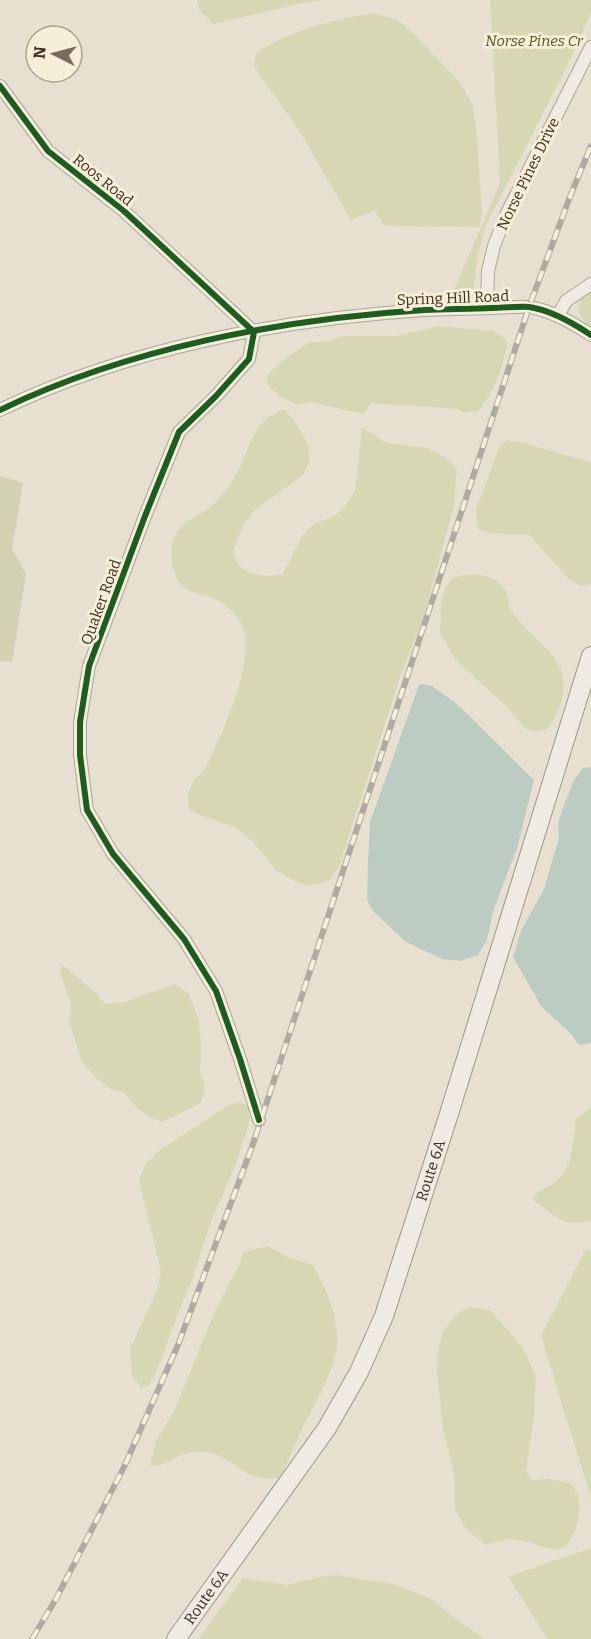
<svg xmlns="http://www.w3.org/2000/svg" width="591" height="1639" font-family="Bitter,serif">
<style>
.green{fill:#d6d7b3}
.cemetery{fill:#d1d1b3}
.water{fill:#bcccc2}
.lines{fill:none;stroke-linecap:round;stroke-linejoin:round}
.street-casing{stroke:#ada599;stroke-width:14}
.secondary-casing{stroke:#9c958a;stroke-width:20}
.street{stroke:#efebe3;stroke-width:12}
.secondary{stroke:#efebe3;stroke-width:18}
.rail-casing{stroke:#afaaa2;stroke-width:6}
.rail{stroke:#f7eed8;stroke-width:4;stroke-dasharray:11;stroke-linecap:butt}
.cycleway-casing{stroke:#f7eed8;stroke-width:10}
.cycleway{stroke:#1b5e20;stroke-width:6}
.labels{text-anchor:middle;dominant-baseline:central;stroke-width:6;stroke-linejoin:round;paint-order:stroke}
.park-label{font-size:15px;font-style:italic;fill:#4d5a26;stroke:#f7eed8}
.street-label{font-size:15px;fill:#3d2e20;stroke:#f7eed8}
</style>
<rect width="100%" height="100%" fill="#e7e0d1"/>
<g class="green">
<polygon points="197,0 324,0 303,3 213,24 199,9"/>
<polygon points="490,0 591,0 591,12 575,50 486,225 477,260 474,287 469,296 451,297 500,183"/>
<path d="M 373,13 L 397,20 L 411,31 L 461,84 L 473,106 L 477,136 L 482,215 L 479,227 L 385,226 L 374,211 L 351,220 L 303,137 L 254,66 L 256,53 C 291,30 332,20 373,13 Z"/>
<path d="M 591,288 L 591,327 C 572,314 577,301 591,288 Z"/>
<polygon points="438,326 493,331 502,336 508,342 499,376 488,398 478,411 464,413 457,409 372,403 363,414 311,402 297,405 279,395 267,385 267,376 276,366 309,342 324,342 344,336 396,336"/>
<path d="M 284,409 L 298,426 L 309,447 L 309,461 L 304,474 L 255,510 L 243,525 L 233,552 C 235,556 237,563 240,566 C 250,577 270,577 283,574 L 302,536 L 314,524 L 334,516 L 343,509 L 355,491 L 362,427 L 386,443 L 427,448 L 445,457 L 457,468 L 454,506 L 422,622 L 401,674 L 339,867 L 330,880 L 317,884 L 306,885 L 297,882 L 278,872 L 252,841 L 235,827 L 197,814 L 189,809 C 184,779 200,782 209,761 C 224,728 242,690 245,653 C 248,625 236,607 209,597 C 195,592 183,592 176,577 C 171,567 170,551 173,541 C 179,522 199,516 213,505 C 218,500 223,493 228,487 C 251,458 245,424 284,409 Z"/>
<polygon points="507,440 523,443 591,462 591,582 589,585 579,585 570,580 529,535 489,533 477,528 476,510 500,445"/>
<path d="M 474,574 C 485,575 496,578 503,587 C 508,593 507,601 510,608 C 521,631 560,652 563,678 C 566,694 557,718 547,729 L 536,731 L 526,729 L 504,704 L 455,659 L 440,632 L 441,600 L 445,589 L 453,578 L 462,575 Z"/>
<polygon points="62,965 92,989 105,1004 122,1003 175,984 188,993 199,1020 201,1047 200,1071 205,1089 201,1103 162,1122 150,1117 135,1106 124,1092 111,1089 95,1077 81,1060 69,1020 71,1004 60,973"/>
<polygon points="238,1102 249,1105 250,1119 238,1158 210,1224 193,1277 171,1331 163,1356 149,1386 141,1388 132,1375 130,1349 157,1290 161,1272 139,1181 145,1165 160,1150 225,1107"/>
<path d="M 591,1107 L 591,1220 C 562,1229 553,1213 532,1199 C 540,1186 545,1191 555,1182 C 574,1168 573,1140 576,1119 Z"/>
<path d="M 268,1246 L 287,1257 L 313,1265 C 327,1289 338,1317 337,1345 C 335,1371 313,1407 301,1431 C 294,1447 287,1463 280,1478 C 274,1478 266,1479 261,1478 C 238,1473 229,1454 202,1452 C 177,1450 169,1468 150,1466 L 156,1441 L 175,1409 L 215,1311 L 240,1263 L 243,1252 Z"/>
<polygon points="586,1249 591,1250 591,1498 541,1336"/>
<path d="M 472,1307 L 491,1311 L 525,1351 L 536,1378 L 534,1415 L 526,1471 L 533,1481 L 547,1478 L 572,1484 C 581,1498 581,1509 577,1524 C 564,1572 538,1537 509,1539 C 501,1540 494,1544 486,1545 L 466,1529 L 455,1509 L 454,1475 L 443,1429 L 437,1372 L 438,1350 L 443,1331 L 459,1312 Z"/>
<polygon points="591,1548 591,1639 548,1639 508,1577"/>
<polygon points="337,1575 392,1584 430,1598 459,1621 485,1639 198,1639 243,1578 286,1585 325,1576"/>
</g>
<polygon class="cemetery" points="0,476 23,483 12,549 26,574 12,662 0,661"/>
<g class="water">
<polygon points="423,684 432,686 457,704 534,780 517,849 508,871 493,912 487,940 478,955 461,961 442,959 406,942 373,911 367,900 368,862 370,822 419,685"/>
<polygon points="591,767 591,1043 579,1045 571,1034 541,1006 513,957 521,931 544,889 559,838 558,823 562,810 574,780 583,768"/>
</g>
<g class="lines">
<g class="street-casing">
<g id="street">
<polyline points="0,86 48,151 124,211 254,332 249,359 216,396 179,432 145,516 89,666 80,722 80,755 87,810 113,854 184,939 216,991 240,1059 259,1120"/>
<polyline points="487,308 488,271 494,246 506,215 591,47"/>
<polyline points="558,316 566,301 591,284"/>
<path d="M 0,410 C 128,348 283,319 424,310 C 447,309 469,309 492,308 C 504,308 517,306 529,307 C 551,310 573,323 591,335"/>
</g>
</g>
<g class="secondary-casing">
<g id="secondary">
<path id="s1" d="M 176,1639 L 327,1428 L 359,1372 L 384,1316 L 448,1117 L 591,656"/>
</g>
</g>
<use href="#street" class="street"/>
<use href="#secondary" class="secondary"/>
<g class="rail-casing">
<polyline id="rail" points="32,1639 56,1599 124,1467 178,1345 253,1144 529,307 571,194 591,146"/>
</g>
<use href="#rail" class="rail"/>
<g class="cycleway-casing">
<g id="cycleway">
<polyline points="0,86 48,151 124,211 254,332 249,359 216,396 179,432 145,516 89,666 80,722 80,755 87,810 113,854 184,939 216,991 240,1059 259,1120"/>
<path d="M 0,410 C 128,348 283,319 424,310 C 447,309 469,309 492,308 C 504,308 517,306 529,307 C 551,310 573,323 591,335"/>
</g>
</g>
<use href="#cycleway" class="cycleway"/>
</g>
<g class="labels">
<g class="park-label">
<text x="534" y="41">Norse Pines Cr</text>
</g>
<g class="street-label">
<text transform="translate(528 174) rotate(-64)">Norse Pines Drive</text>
<text transform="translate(103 180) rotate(39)">Roos Road</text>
<text transform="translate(453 298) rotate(-2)">Spring Hill Road</text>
<text transform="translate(101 602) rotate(-70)">Quaker Road</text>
<text stroke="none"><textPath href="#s1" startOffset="538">Route 6A</textPath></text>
<text stroke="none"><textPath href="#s1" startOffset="52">Route 6A</textPath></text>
</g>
</g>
<g transform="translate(54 54) rotate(276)"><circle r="28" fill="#f7eed8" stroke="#ada18e" stroke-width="1.5"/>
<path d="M0-4.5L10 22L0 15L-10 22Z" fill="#786c5e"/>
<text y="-9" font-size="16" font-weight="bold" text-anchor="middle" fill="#3d2e20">N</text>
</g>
</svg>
